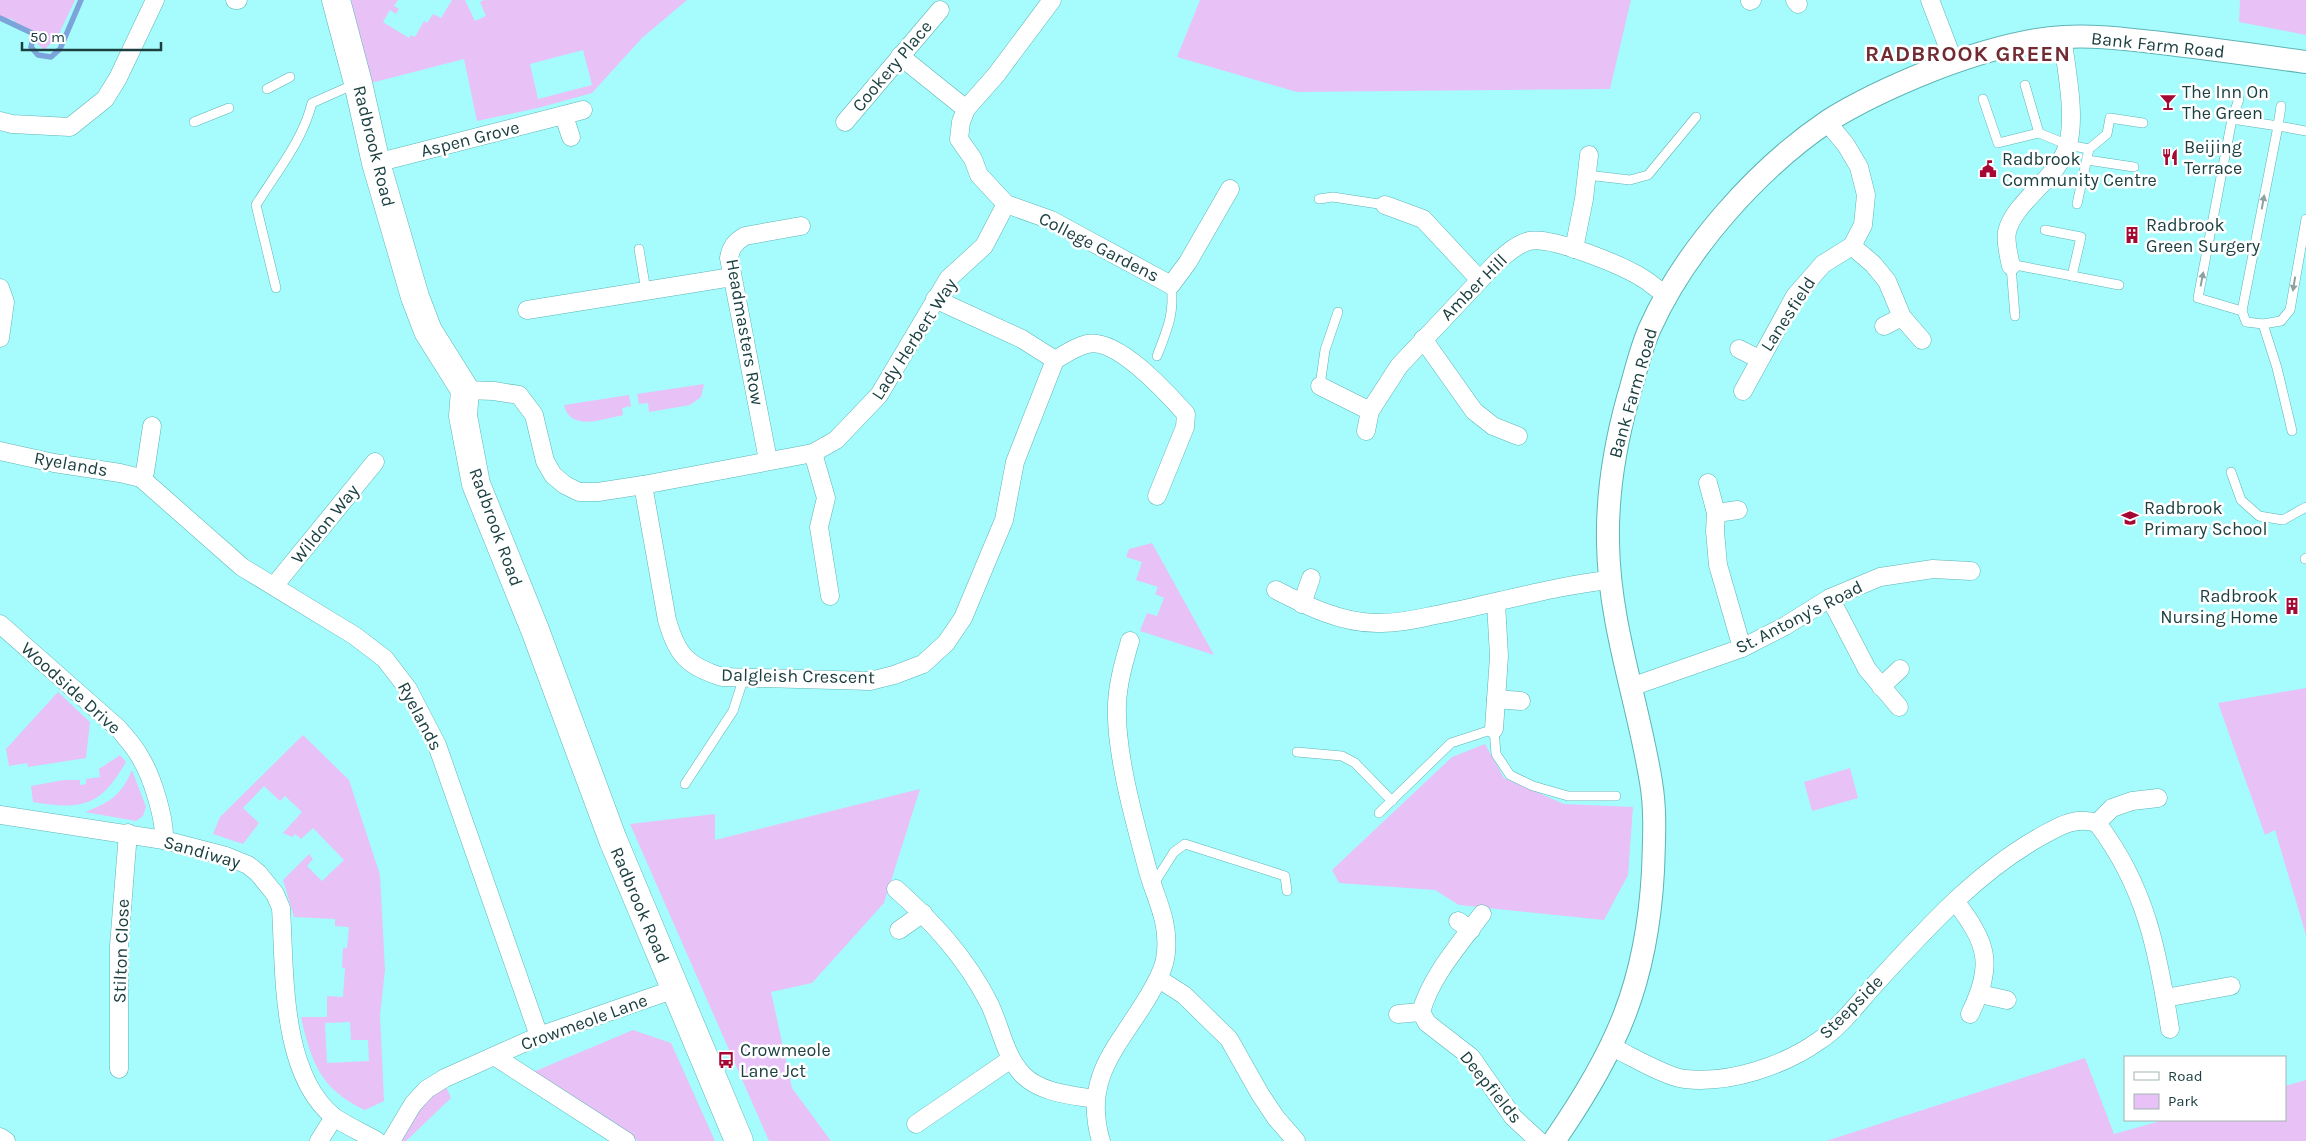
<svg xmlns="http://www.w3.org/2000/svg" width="2306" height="1141" font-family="Karla,sans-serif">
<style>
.green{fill:#e8c1f7;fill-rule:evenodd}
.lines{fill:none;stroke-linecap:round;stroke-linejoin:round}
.stream{stroke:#7ca4da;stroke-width:5.5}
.service-casing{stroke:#5eb4b5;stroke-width:10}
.minor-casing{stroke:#5eb4b5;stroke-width:19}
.tertiary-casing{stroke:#5eb4b5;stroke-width:24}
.primary-casing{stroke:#5eb4b5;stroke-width:29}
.service{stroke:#fff;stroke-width:9}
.minor{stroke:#fff;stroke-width:18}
.tertiary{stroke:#fff;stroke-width:22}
.primary{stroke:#fff;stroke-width:28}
.oneway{fill:#8ea0a0}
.labels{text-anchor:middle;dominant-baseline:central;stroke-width:5;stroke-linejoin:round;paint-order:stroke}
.street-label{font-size:18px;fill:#1c4041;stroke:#fff}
.poi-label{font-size:18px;fill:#1c4041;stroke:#fff;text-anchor:start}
.district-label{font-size:22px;font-weight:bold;letter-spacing:1px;fill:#722b33;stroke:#fff}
</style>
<rect width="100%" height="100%" fill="#a6fcfd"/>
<g class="green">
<polygon points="0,0 75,0 58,36 44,50 12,19 0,18"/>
<path d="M 351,0 L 398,0 L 394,6 L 399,9 L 396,14 L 390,10 L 383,22 L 409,38 L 411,35 L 415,37 L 424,21 L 427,23 L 433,14 L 441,18 L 452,0 L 465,0 L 475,21 L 486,16 L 480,2 L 484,0 L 687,0 L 642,38 L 592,93 L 538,108 L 477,121 L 464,59 L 371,83 ZM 583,50 L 592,85 L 538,99 L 530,64 Z"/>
<polygon points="1200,0 1631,0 1610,89 1297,92 1177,57"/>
<polygon points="2240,0 2306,0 2306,35 2239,22"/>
<polygon points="704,384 701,397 690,405 649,412 648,403 639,404 637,394"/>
<path d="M 629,395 L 631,406 L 622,408 L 623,415 C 603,419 570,432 564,405 Z"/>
<polygon points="1152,543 1214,655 1140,631 1147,613 1157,616 1164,598 1155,594 1158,587 1136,580 1142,562 1126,557 1129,549"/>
<polygon points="2306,688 2306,935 2275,830 2265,835 2218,703"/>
<polygon points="58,692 90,722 86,758 28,767 27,763 9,766 6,749"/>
<path d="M 303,735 L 349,780 L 380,875 L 385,970 L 380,1015 L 384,1101 L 365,1110 C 321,1090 311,1062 301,1017 L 327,1017 L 327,996 L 343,997 L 345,968 L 342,968 L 343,948 L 347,948 L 349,927 L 335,926 L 335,919 L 294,917 L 283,880 L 309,854 L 313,859 L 307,866 L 322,881 L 344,860 L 313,828 L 301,839 L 295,834 L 292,837 L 283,833 L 302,812 L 285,796 L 280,801 L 264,786 L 243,808 L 259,823 L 243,844 L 213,834 L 220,817 ZM 350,1022 L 351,1040 L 368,1040 L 369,1061 L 327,1063 L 325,1023 Z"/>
<polygon points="1485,744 1504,778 1564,804 1633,807 1628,875 1604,920 1459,905 1435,890 1339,883 1332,870 1452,757"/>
<path d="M 120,755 L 126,762 C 100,807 82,810 33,802 L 31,786 L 64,780 L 80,780 L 80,785 L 86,784 L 86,779 L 100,777 L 99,769 Z"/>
<polygon points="1850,768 1858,798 1812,811 1804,782"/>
<path d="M 132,770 L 146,807 L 143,816 L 136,821 L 85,812 C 110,802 121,796 132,770 Z"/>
<polygon points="920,789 884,903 812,983 771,992 792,1088 831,1141 769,1141 630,824 715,814 715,840"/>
<polygon points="633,1030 671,1043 715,1141 638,1141 533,1072"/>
<polygon points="2085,1058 2114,1134 2164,1120 2285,1120 2285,1086 2306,1080 2306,1141 1826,1141"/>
<polygon points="444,1082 451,1098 406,1141 395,1141 404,1125"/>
</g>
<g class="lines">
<polyline class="stream" points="0,18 34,34 31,47 38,55 51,57 60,49 81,0"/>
<g class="service-casing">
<g id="service">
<polyline points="2025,85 2039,133"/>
<polyline points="267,89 290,77"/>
<polyline points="1983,99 1998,143 2039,133 2068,145 2089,149 2107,134 2110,118 2143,123"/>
<polyline points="2232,119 2239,99"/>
<polyline points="194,122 229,108"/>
<polyline points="2306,131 2278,126 2242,311 2246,322 2263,324 2281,321 2290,310 2306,219"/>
<polyline points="2087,160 2134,167"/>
<polyline points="1587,175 1630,180 1648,175 1696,117"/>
<polyline points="1319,199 1333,197 1385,205"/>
<polyline points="2077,204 2089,149"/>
<polyline points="2045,230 2081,237 2072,276"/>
<polyline points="639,249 646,291"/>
<polyline points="2010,264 2119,285"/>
<polyline points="2011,266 2015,316"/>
<path d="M 276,288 L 256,205 C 277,171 302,142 312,103 L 355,84"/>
<polyline points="2242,311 2198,298 2232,119 2278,126 2281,106"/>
<polyline points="2263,324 2277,368 2292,431"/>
<path d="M 1157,356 C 1167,330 1175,313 1171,285"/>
<polyline points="1320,386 1325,350 1338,312"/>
<polyline points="2231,472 2241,500 2259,516 2283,520 2306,507"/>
<polyline points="2305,559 2306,558"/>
<polyline points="1297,752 1342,756 1355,763 1392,801"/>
<polyline points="685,784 733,711 744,677"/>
<polyline points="1379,813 1451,743 1494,729 1496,754 1510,775 1533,786 1568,796 1616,796"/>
<polyline points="1153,885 1174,852 1185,844 1285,876 1287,891"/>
</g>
</g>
<g class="minor-casing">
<g id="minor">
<polyline points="235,0 238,0"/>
<polyline points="1795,0 1798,4"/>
<polyline points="1930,0 1953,60 1952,63"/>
<polyline points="1750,1 1752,0"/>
<polyline points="900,56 966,109"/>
<polyline points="564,116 571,137"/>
<polyline points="0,121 12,124 70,127 105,99 118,78 155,0"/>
<polyline points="845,122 940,10"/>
<polyline points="376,163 583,110"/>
<polyline points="1006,204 1051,220 1171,285 1188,262 1230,189"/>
<polyline points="1385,205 1423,219 1479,279"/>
<polyline points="1852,246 1873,264 1887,281 1902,317 1922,340"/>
<polyline points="1574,249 1584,199 1589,155"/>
<path d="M 2011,266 C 2009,257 2005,241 2007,232 C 2014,201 2060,177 2068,144 C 2076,115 2066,67 2062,36"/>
<polyline points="0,288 5,302 0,338"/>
<polyline points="527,310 732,277"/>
<polyline points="1884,326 1902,317"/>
<polyline points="1423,339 1474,411 1493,426 1518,436"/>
<polyline points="1739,349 1759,359"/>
<path d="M 1055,360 C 1065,354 1075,347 1087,344 C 1117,337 1167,393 1186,414 L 1185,427 L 1157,496"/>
<polyline points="1320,386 1370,411"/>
<polyline points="465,390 494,391 519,395 534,415 545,461 553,475 565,485 579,492 598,492 643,485 813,453 836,440 879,395 948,279 984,246 1006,204 979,175 973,159 959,139 961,122 966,109 996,75 1052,0"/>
<polyline points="1743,391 1795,296 1823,264 1852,246 1863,225 1866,195 1859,167 1846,145 1827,122"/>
<path d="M 1366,431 L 1370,411 L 1399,366 L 1497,262 C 1506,254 1517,244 1529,241 C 1552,236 1624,266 1644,279 C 1652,284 1658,290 1666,295"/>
<polyline points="0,451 54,463 120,473 141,478 242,567 355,636 385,659 408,689 437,745 539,1036"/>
<polyline points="813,453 826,498 819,527 830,596"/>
<path d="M 768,460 L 729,258 C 731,247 735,242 745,236 L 801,226"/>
<polyline points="141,478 145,472 152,426"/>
<polyline points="1708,483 1716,513 1715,531 1718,565 1742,648"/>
<path d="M 643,485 L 667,620 C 677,655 687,666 722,677 L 870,681 L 894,675 L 923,664 L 946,643 L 963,618 L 1004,520 L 1015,462 L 1055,360 L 1022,339 L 935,299"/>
<polyline points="1716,513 1738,510"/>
<polyline points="274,586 375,462"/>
<path d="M 1276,590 C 1307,606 1341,623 1377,623 C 1398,624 1420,618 1441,614 C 1497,603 1553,586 1609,580"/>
<polyline points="1830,598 1867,669 1899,707"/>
<polyline points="1302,604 1311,578"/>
<path d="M 0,624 L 119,729 C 126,738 135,747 140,757 C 152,776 165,818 164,840"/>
<polyline points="1631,687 1742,648 1785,626 1830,598 1880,577 1933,569 1971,571"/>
<polyline points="1881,687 1900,669"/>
<polyline points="1496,699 1521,701"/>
<polyline points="1494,729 1499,656 1496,603"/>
<path d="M 0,815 L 164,840 L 226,856 L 248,865 L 258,873 L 275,894 L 281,908 C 285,971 280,1074 334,1117 C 347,1126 363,1133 377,1141"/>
<path d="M 2097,823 C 2146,887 2158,952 2170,1029"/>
<path d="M 896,889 C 934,923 966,958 989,1003 C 1001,1027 1004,1055 1023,1075 C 1041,1093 1071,1095 1095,1099"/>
<path d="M 1955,901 C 1988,944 1994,964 1970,1014"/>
<path d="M 1482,914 C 1460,944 1431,976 1421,1012 L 1427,1023 L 1471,1057 L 1513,1117 L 1539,1141"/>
<polyline points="1458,921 1471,930"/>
<polyline points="899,930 923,913"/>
<polyline points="1159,979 1184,995 1229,1039 1260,1094 1276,1118 1296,1141"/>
<polyline points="1980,994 2007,1000"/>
<polyline points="2165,998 2231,986"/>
<polyline points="1398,1014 1421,1012"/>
<path d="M 1612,1047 C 1631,1056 1666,1077 1685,1079 C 1729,1084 1784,1066 1820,1040 C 1843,1025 1859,1001 1878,981 C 1927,928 1975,874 2038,838 C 2058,827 2074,816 2097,823 L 2112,808 L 2132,801 L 2158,798"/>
<polyline points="494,1056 626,1141"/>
<polyline points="119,1069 119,946 128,833"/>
<polyline points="916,1124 1011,1059"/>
<polyline points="0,1137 6,1141"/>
<polyline points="319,1141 334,1117"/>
<polyline points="391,1141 413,1104 427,1089 445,1078 539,1036 675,989"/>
<path d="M 1101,1141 C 1082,1078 1118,1047 1148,997 C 1156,983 1165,968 1166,952 C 1169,920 1156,900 1148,871 C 1135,823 1115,753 1117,704 C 1118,682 1124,662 1130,641"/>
</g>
</g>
<g class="tertiary-casing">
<path id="tertiary" d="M 1554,1141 C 1617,1050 1647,983 1653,871 C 1654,841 1656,811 1651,782 C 1638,701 1609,625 1608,542 C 1607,493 1615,445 1628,398 C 1635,375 1640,350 1650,328 C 1685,250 1757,169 1828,121 C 1860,101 1895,85 1930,71 C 1969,56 2022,39 2064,37 C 2093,35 2124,39 2153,42 C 2204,48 2255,55 2306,62"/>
</g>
<g class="primary-casing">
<polyline id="primary" points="336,0 358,83 376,163 415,297 428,331 465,390 463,416 476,484 535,630 613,840 739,1141"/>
</g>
<use href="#service" class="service"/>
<use href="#minor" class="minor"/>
<use href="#tertiary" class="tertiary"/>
<use href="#primary" class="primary"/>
</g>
<defs><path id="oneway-solid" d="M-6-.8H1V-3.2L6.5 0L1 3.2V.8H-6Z" transform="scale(1.25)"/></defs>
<g class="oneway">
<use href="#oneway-solid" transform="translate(2263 202) rotate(-80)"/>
<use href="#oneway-solid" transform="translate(2202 279) rotate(-79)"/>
<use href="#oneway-solid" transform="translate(2294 284) rotate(99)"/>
</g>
<defs>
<g id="bar-bare" transform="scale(1.35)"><path d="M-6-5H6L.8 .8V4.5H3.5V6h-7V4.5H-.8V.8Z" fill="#a50933" stroke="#fff" stroke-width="2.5" paint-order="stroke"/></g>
<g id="restaurant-bare" transform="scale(1.35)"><path d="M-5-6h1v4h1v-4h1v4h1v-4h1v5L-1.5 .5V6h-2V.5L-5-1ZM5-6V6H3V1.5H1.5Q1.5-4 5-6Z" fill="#a50933" stroke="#fff" stroke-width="2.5" paint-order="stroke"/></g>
<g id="civic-bare" transform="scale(1.35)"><path d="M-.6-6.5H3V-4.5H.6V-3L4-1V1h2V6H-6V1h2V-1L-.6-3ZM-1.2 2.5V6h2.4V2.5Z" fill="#a50933" stroke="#fff" stroke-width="2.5" paint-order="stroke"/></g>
<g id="building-bare" transform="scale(1.35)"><path d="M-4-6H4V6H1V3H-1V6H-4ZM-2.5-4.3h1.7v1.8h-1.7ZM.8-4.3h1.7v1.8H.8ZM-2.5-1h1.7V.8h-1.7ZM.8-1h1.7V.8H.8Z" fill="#a50933" stroke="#fff" stroke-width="2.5" paint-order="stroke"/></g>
<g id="school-bare" transform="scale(1.35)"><path d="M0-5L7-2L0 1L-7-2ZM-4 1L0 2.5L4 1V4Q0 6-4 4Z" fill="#a50933" stroke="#fff" stroke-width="2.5" paint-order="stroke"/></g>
<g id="bus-bare" transform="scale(1.35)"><path d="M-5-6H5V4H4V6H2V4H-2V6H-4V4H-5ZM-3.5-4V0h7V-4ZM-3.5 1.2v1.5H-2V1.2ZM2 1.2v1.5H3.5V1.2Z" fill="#a50933" stroke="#fff" stroke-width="2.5" paint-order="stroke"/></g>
</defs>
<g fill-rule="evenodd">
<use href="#bar-bare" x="2168" y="102"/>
<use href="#restaurant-bare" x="2170" y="157"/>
<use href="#civic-bare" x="1988" y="169"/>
<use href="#building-bare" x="2132" y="235"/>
<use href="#school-bare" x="2130" y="518"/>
<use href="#building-bare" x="2292" y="606"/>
<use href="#bus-bare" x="726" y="1060"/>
</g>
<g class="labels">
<g class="street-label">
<text transform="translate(2158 45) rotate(6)">Bank Farm Road</text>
<text transform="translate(892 66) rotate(-50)">Cookery Place</text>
<text transform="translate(470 139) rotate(-14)">Aspen Grove</text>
<text transform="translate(374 146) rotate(76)">Radbrook Road</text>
<text transform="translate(1099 247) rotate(27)">College Gardens</text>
<text transform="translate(1474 287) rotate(-45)">Amber Hill</text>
<text transform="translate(1788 314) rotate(-57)">Lanesfield</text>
<text transform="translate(745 332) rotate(80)">Headmasters Row</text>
<text transform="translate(914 339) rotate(-57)">Lady Herbert Way</text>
<text transform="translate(1633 393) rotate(-74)">Bank Farm Road</text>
<text transform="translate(71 464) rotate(10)">Ryelands</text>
<text transform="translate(325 524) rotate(-51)">Wildon Way</text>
<text transform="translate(496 527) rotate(70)">Radbrook Road</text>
<text transform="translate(1799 617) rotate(-27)">St. Antony's Road</text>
<text transform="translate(798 676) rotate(1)">Dalgleish Crescent</text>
<text transform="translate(71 688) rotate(42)">Woodside Drive</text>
<text transform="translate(420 716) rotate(62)">Ryelands</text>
<text transform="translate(202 852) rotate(16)">Sandiway</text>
<text transform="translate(640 905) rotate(67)">Radbrook Road</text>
<text transform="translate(121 951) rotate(-88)">Stilton Close</text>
<text transform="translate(1851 1007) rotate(-45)">Steepside</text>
<text transform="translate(584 1022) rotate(-20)">Crowmeole Lane</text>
<text transform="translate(1491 1087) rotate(51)">Deepfields</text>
</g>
<g class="poi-label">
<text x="2182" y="92">The Inn On<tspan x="2182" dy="21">The Green</tspan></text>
<text x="2184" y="147">Beijing<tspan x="2184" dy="21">Terrace</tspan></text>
<text x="2002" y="159">Radbrook<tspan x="2002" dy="21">Community Centre</tspan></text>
<text x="2146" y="225">Radbrook<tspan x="2146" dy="21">Green Surgery</tspan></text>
<text x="2144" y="508">Radbrook<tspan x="2144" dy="21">Primary School</tspan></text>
<text x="2278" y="596" text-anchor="end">Radbrook<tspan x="2278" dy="21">Nursing Home</tspan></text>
<text x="740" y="1050">Crowmeole<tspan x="740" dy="21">Lane Jct</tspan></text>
</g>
<g class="district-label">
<text x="1968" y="54">RADBROOK GREEN</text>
</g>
</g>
<rect x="2124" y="1056" width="162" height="65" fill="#ffffff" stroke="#a4b3b3"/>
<rect x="2134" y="1072" width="25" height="8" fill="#ffffff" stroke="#a4b3b3"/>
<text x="2168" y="1081" font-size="15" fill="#1c4041">Road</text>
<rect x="2134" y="1094" width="25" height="15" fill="#e8c1f7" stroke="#a4b3b3"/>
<text x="2168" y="1106" font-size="15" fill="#1c4041">Park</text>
<path d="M22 42v8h139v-8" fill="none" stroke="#1c4041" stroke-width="2.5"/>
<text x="30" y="42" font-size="15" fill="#1c4041" stroke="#ffffff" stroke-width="4" paint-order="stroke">50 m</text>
</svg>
